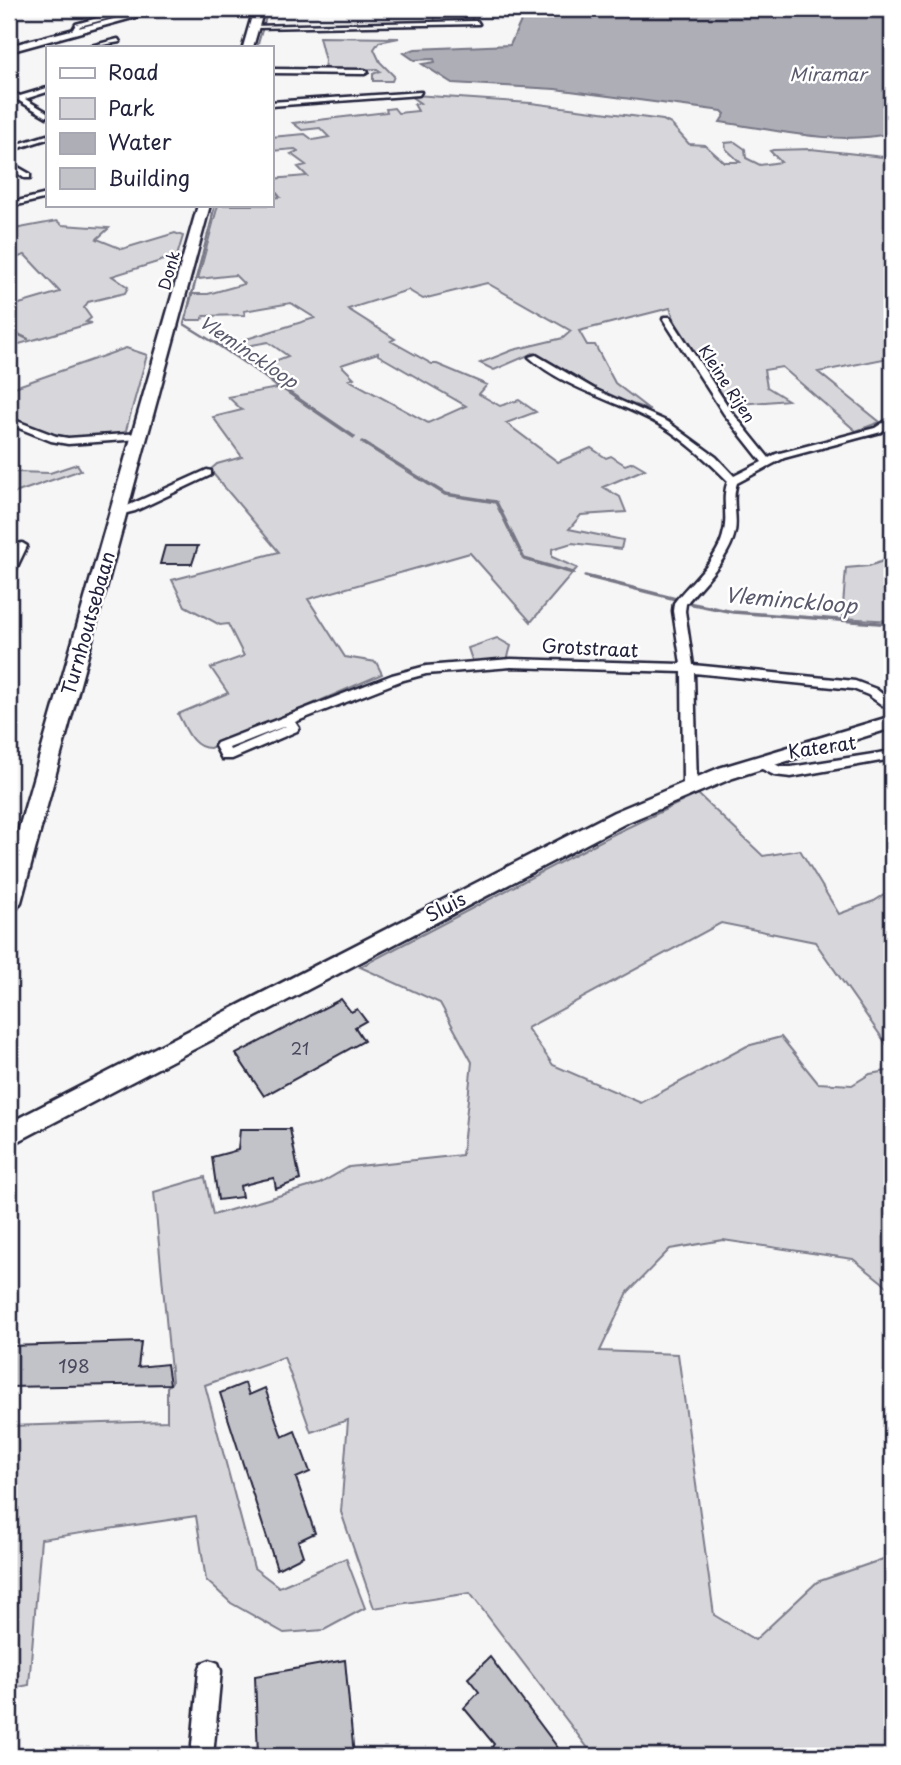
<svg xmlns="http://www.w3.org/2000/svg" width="901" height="1765" font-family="'Playpen Sans',sans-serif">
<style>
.green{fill:#d7d7db;stroke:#7c7c8b;stroke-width:2;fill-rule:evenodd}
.water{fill:#aeaeb7;stroke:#767685;stroke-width:2}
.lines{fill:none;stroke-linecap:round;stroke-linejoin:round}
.stream-far2{stroke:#767685;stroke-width:2}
.stream-far1{stroke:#767685;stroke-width:2.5}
.stream{stroke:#767685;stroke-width:3.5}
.building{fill:#c2c2c9;stroke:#22223b;stroke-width:2}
.street-casing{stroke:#22223b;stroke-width:5}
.secondary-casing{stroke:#22223b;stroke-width:5}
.primary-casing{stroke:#22223b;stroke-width:5}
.street{fill:#fff;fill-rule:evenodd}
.secondary{fill:#fff;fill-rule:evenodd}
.primary{fill:#fff;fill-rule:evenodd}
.labels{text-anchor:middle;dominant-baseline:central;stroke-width:5;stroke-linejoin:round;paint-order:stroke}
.far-street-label{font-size:16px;fill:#22223b;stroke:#fff}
.number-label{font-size:16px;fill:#4a4a5e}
.far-water-label{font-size:18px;font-style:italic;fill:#5a5a6d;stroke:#fff}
.street-label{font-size:19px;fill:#22223b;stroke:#fff}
.near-number-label{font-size:19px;fill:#4a4a5e}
.water-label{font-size:21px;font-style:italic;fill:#5a5a6d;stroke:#fff}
</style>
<rect width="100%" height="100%" fill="#f6f6f7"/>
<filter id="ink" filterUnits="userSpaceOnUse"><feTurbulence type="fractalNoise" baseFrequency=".0143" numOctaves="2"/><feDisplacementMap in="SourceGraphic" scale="14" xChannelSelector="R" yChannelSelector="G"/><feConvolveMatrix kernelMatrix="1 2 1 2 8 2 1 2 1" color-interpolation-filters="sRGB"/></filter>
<g filter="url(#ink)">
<g class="green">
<polygon points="434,9 472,9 476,10 470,22 435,23"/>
<polygon points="319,37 399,38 379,42 374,49 380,62 394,76 392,81 373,81 373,74 380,71 377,69 324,70 325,61"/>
<path d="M 414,95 L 531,103 L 663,120 L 671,124 L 689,144 L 705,145 L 724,162 L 740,162 L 726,149 L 725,143 L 735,142 L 745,149 L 746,158 L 760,165 L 781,162 L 770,151 L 773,150 L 811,149 L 892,158 L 892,361 L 888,358 L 818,372 L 880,422 L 856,431 L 782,367 L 764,370 L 767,387 L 788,400 L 729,405 L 676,323 L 670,308 L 579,331 L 587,345 L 595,345 L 615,383 L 650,410 L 614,398 L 533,353 L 494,370 L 480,363 L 513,350 L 563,338 L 571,331 L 487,283 L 423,299 L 408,290 L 348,309 L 395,339 L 391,341 L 432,364 L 437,364 L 487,385 L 479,394 L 500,406 L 519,400 L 536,412 L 506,423 L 558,462 L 591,448 L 606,458 L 611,456 L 625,465 L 633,462 L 645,469 L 603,487 L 620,497 L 626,512 L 581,515 L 569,529 L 623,540 L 621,549 L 572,543 L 552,549 L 552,557 L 577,568 L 531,622 L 470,553 L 308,599 L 345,657 L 376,662 L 382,674 L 210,748 C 192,748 186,729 178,714 L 228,693 L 211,668 L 244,656 L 228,624 L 220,625 L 185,606 L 172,580 L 279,552 L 210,470 L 217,464 L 242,457 L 213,417 L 242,410 L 228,397 L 278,388 L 254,369 L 288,356 L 268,342 L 247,346 L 243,340 L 315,318 L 291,303 L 244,311 L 245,315 L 204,316 L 202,320 L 186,320 L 191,294 L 208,294 L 244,284 L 235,275 L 198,279 L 218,205 L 271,205 L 271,198 L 280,197 L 271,186 L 271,179 L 307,176 L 298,167 L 306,165 L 291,154 L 298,151 L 295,149 L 271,151 L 271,137 L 305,134 L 313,140 L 329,137 L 320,128 L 302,130 L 293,123 L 387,112 L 386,109 L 394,108 L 398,113 L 418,111 L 414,104 L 420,103 L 410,96 ZM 378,353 L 378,355 L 466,406 L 428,423 L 349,380 L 354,378 L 341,365 Z"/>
<polygon points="57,221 62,225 109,228 97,239 122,249 175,233 183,236 177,256 112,276 128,287 125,293 88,302 84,308 91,318 86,322 92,323 9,347 9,307 60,292 25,255 9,260 9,240 12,239 9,230"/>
<path d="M 126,348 L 147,355 L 125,434 C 69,441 61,439 9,417 L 9,389 Z"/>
<polygon points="77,464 81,470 9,495 9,467 15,472 50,473"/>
<polygon points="892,558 892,621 842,618 846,568 869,566"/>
<polygon points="497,638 511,646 507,660 473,663 468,648"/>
<polygon points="698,794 763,856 800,850 839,914 874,901 892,890 892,1052 815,942 721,923 527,1028 553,1065 641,1103 747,1046 781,1037 818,1083 852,1085 870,1074 892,1070 892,1290 853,1259 723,1240 670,1249 628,1292 600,1351 678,1354 714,1615 755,1640 817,1582 892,1556 892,1756 594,1756 470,1593 374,1608 341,1512 348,1420 311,1432 284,1357 205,1385 254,1568 279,1587 346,1558 365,1608 324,1630 284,1633 231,1603 206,1580 196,1516 41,1539 29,1685 9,1689 9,1426 167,1421 167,1387 172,1382 154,1192 205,1177 213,1215 319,1184 349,1167 462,1155 472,1062 440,1003 360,967 616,833"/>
</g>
<path class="water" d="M 508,9 L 892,9 L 892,133 C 836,146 777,130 720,122 L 725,114 L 722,111 L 555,89 L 452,83 L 422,64 L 435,62 L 434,59 L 414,60 L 404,53 L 415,49 L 510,45 L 521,21 L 534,20 L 519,17 L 519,12 Z"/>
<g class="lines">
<g class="stream-far2">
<polyline points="264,24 268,9"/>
<polyline points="257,47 263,27"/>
</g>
<g class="stream-far1">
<polyline points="212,217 215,205"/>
<polyline points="212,219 184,324 218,345"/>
<polyline points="9,330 28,339"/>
</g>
<g class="stream">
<polyline points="216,343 354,437"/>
<polyline points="362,442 445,494 496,502 524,559 573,573"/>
<polyline points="585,576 676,599"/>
<polyline points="688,603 733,612 892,624"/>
</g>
</g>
<g class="building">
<polygon points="165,546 198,546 192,564 160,564"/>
<polygon points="341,999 351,1012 357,1009 366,1021 355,1027 364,1041 264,1096 236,1054"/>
<polygon points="240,1129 290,1129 300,1180 276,1189 274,1178 263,1180 240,1186 242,1197 218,1200 212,1157 238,1150"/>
<polygon points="141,1342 138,1367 167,1364 170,1384 9,1387 9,1346"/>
<polygon points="245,1383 249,1395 265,1388 282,1437 295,1431 310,1472 296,1478 315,1533 298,1541 303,1556 277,1569 220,1393"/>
<polygon points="490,1657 564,1756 498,1756 492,1747 494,1744 464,1708 479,1692 468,1678"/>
<polygon points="345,1660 354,1756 258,1756 255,1676"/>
</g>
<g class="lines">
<g class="street-casing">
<g id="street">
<polygon points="108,15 132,17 110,18 80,26 77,32 72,31 76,24"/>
<polygon points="477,21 479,24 254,28 251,26"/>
<polygon points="118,39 120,42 90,47 91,46"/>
<polygon points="271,69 365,70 368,72 365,74 271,73"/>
<polygon points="47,88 47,92 25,99 47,112 47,117 9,95 9,90 20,96"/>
<polygon points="421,92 419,95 271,106 271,102"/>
<polygon points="47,135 47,139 9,151 9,147"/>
<polygon points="9,162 30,174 30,178 24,178 9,167"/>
<polygon points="47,194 47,198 9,207 9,203"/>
<path d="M 664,317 L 670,317 L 731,411 L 769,458 L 776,454 L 875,428 L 892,417 L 892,424 L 881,432 L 784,458 L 737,483 C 731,499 738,515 735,532 C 729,560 703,582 686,604 L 685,611 L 693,665 L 855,681 L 876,689 L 892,702 L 892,712 L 868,695 L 853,689 L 694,673 L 697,786 L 690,791 L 683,786 L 682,672 L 511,667 L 426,674 L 400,681 L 295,722 L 299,728 L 297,731 L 232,759 L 222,759 L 215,746 L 217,743 L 392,675 L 426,666 L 511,659 L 681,664 L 673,611 L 674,603 C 691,580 719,560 724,531 C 728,514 721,498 728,481 C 708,461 686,441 662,426 C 620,401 566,390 529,357 L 536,355 L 596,390 L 668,422 L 716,457 L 734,476 L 762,462 L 724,414 L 663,319 ZM 286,726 L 230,750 L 229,748 L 285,726 Z"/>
<polygon points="9,418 56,436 68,438 140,433 145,436 140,439 68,444 51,441 9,424"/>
<polygon points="207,470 211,471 211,475 135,511 119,515 114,512"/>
<polygon points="22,543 27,546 15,571 9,574 9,561 18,544"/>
<polygon points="892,751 892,759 791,777 774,775 754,765 753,762 759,757 781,767 791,767"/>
<polygon points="210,1660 218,1663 221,1671 213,1756 191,1756 199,1671 202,1663"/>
</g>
</g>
<g class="secondary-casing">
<g id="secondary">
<polygon points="152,9 165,9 9,52 9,46"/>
<polygon points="892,716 892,728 733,778 628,822 9,1146 9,1123 614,812 719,768"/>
</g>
</g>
<g class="primary-casing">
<g id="primary">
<polygon points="254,9 264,9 253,47 243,47"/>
<polygon points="198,205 210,205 21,902 17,908 9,911 9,863"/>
</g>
</g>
<use href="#street" class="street"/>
<use href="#secondary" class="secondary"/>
<use href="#primary" class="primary"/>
</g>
</g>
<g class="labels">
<g class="far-street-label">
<text transform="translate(168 270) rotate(-74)">Donk</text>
<text transform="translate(728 383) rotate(57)">Kleine Rijen</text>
</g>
<g class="number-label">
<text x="300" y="1048">21</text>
</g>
<g class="far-water-label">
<text x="828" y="73">Miramar</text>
<text transform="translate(249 351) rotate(34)">Vleminckloop</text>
</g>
<g class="street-label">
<text transform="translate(87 623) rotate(-74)">Turnhoutsebaan</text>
<text transform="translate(590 647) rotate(3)">Grotstraat</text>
<text transform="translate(822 746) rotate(-8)">Katerat</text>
<text transform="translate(445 906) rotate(-28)">Sluis</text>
</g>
<g class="near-number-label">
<text x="74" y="1365">198</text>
</g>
<g class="water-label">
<text transform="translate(791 599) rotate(5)">Vleminckloop</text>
</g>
</g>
<rect width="901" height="1765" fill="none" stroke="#fff" stroke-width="35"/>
<rect x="18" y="18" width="866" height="1730" fill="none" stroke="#22223b" stroke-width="2.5" filter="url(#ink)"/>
<rect x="46" y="46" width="228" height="161" fill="#ffffff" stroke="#a7a7b1" stroke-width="2"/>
<rect x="60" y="68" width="35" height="10" fill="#ffffff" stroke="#a7a7b1" stroke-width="2"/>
<text x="108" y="80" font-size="21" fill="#22223b">Road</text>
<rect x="60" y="98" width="35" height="21" fill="#d7d7db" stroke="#a7a7b1" stroke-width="2"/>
<text x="108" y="116" font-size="21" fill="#22223b">Park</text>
<rect x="60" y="133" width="35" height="21" fill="#aeaeb7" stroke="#a7a7b1" stroke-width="2"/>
<text x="108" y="150" font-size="21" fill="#22223b">Water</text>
<rect x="60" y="168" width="35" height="21" fill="#c2c2c9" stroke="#a7a7b1" stroke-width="2"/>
<text x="108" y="186" font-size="21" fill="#22223b">Building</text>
</svg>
